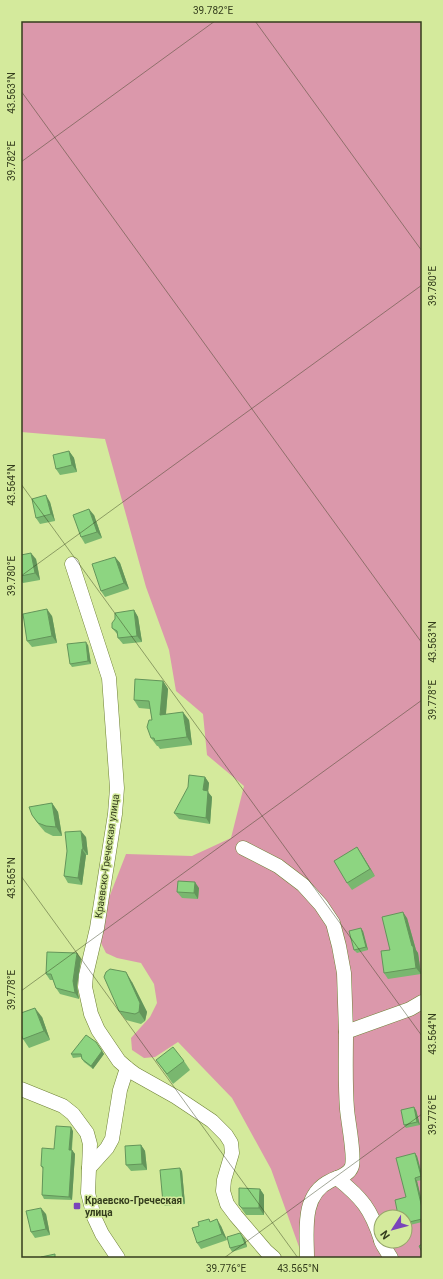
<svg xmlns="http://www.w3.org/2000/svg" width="443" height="1279" font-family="Roboto,sans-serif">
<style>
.green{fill:#db98ab;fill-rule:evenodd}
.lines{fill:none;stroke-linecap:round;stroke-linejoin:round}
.minor-casing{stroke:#6e8035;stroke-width:15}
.minor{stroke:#fff;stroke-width:14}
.wall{fill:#79b76f}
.shaded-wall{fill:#63955a}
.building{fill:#8dd581;stroke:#63955a}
.ticks{fill:none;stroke:#343d1d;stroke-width:1;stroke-opacity:0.45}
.poi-dot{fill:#7a44bb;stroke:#d4ea9c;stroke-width:1.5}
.labels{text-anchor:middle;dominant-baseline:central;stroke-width:3;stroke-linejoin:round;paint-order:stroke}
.street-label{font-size:10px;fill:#343d1d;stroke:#d4ea9c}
.poi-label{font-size:10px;font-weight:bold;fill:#343d1d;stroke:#d4ea9c;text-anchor:start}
.neatline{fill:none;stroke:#343d1d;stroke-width:1.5}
.ticks-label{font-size:10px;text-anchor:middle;fill:#343d1d}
</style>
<rect width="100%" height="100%" fill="#d4ea9c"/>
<path class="green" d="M 21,21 L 422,21 L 422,1258 L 303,1258 L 271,1169 L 232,1098 L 178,1042 L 155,1057 L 144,1058 L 132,1050 L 131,1038 L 150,1017 L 157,1003 L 154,984 L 141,963 L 117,958 L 106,953 L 101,943 L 105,908 L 126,854 L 192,856 L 231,838 L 244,786 L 207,755 L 203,714 L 176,691 L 169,650 L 146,587 L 105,439 L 21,432 ZM 381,1217 L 405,1217 L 405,1241 L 381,1241 Z"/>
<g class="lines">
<g class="minor-casing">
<g id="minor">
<polyline points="72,564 109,678 117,788 115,814 97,928 86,975 85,987 91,1014 98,1030 119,1061 127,1068 135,1074 176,1097 212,1121 226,1135 231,1143 232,1153 224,1180 223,1191 227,1204 236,1216 266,1251 274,1258"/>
<polyline points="243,848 278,866 303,885 321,905 333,923 339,946 344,973 346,1032"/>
<polyline points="21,1089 63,1106 73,1114 87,1133 90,1144 88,1193 94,1217 102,1234 118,1258"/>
<polyline points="89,1168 107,1148 112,1139 120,1090 127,1068"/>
<path d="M 337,1178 C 362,1198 371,1209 381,1240"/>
<polyline points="381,1241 383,1245 391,1258"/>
<path d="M 307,1258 C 307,1231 301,1195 330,1181 C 337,1177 349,1176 352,1166 C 355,1155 348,1122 347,1109 C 345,1083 346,1058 346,1032 L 410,1009 L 422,1002"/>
</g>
</g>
<use href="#minor" class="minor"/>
</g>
<g class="wall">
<polygon points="69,451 74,458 77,472 60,475 56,469"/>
<polygon points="50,502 55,521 40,524 36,518"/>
<polygon points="94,515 102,538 85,544 81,537"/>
<polygon points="21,555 36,559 40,580 23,583 21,581"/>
<polygon points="115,557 120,563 129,589 105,597 101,591"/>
<polygon points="134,610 138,617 142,642 123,644 118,638 118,635 112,628"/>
<polygon points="52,616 57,643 32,647 27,641"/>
<polygon points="88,645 91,664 72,667 70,664"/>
<polygon points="163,681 168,689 166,714 189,720 192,745 160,749 158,746 157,746 151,738 152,720 150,709 139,708 134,700"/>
<polygon points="205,777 209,783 208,792 212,797 210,824 179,819 174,813"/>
<polygon points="52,803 58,812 62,836 53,836 45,832 39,825 32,815"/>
<polygon points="86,837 88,855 86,855 82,885 68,883 64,876"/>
<polygon points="361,853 375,876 352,890 347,883"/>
<polygon points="199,888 198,899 182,898 177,892"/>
<polygon points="407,918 416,950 418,953 421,974 388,979 384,973 390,950"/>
<polygon points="363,931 368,950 357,953 354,950"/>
<polygon points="81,959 77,986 79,999 60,994 56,988 53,980 50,980 46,974"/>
<polygon points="132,982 147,1012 145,1021 141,1024 126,1020 119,1011"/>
<polygon points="42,1017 50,1040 29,1048 23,1039"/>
<polygon points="96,1042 104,1054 93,1069 84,1062 82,1059 81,1057 73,1058 71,1054"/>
<polygon points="156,1060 184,1061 190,1070 173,1084"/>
<polygon points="416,1110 420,1125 406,1128 404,1125"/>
<polygon points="73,1131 72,1150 75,1154 72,1200 44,1199 42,1195 43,1169 41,1166 54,1149"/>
<polygon points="141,1145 145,1151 147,1170 131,1171 126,1165"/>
<polygon points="417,1156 422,1175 422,1180 417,1181 422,1202 422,1222 406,1226 405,1224 405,1217 400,1217 398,1215 406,1197"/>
<polygon points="182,1171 185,1204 165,1206 163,1203"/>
<polygon points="260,1189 264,1195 264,1215 246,1215 239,1205"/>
<polygon points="46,1214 50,1235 35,1238 31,1232"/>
<polygon points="211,1222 221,1226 227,1240 201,1249 197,1243"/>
<polygon points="245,1239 247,1247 232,1252 230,1248"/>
</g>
<g class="shaded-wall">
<polygon points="69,451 74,458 77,472 72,465"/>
<polygon points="46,495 50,502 55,521 51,514"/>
<polygon points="89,509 94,515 102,538 97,532"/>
<polygon points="31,553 36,559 40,580 35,573"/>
<polygon points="115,557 120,563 129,589 124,583"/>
<polygon points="47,609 52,616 57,643 52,636"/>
<polygon points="134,610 138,617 142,642 137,636"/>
<polygon points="86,642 88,645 91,664 88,661"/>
<polygon points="163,681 168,689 165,723 160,715"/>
<polygon points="183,712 189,720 192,745 187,737"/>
<polygon points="205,777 209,783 208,792 212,797 210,824 206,818 203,790"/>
<polygon points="52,803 58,812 62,836 56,827"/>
<polygon points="81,831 86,837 88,855 83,849"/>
<polygon points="357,847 361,853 375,876 370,869"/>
<polygon points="82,849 86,855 82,885 78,878"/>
<polygon points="195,882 199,888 198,899 194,893"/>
<polygon points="403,912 407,918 416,950 418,953 421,974 416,968 412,946"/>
<polygon points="361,928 363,931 368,950 366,947"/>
<polygon points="77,953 81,959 77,986 79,999 75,993 73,981"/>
<polygon points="126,972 132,982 147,1012 145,1021 139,1012"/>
<polygon points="35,1008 42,1017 50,1040 44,1031"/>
<polygon points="102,1051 104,1054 93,1069 91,1066"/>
<polygon points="414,1107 416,1110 420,1125 417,1122"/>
<polygon points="71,1127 73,1131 71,1154 69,1150"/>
<polygon points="141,1145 145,1151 147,1170 142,1164"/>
<polygon points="72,1150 75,1154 72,1200 69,1197"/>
<polygon points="415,1153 417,1156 422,1175 422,1178 421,1176"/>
<polygon points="180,1168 182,1171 185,1204 183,1201"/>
<polygon points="415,1178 417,1181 422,1202 422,1208"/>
<polygon points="260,1189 264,1195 264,1215 259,1208"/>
<polygon points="41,1208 46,1214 50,1235 46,1229"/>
<polygon points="217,1219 221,1226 227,1240 222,1234"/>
<polygon points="242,1236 245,1239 247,1247 245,1244"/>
</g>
<g class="building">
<polygon points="69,451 72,465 56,469 53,455"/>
<polygon points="46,495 51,514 36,518 32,499"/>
<polygon points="89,509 97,532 81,537 73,515"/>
<polygon points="31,553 35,573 21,576 21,555"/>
<polygon points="115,557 124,583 101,591 92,564"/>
<polygon points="47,609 52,636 27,641 23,614"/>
<polygon points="134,610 137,636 118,638 117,631 112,628 112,623 115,619 115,613"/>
<polygon points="86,642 88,661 70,664 67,644"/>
<polygon points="135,679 163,681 160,715 183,712 187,737 155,741 154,738 151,738 147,727 149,720 152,720 149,701 134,700"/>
<polygon points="189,775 205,777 203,790 208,791 206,818 174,813 188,787"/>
<polygon points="52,803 56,827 46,826 38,823 32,815 29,807"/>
<polygon points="81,831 83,849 82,849 78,878 64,876 67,851 65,832"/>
<polygon points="357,847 370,869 347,883 334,861"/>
<polygon points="178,881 195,882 194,893 177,892"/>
<polygon points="403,912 412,946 413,946 416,968 384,973 381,951 390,950 382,917"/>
<polygon points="361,928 366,947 354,950 349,931"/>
<polygon points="47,952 77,953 73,981 75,993 56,988 51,974 46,974"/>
<polygon points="110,969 126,972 140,1003 139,1012 135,1014 119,1011 104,977 106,972"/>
<polygon points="35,1008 44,1031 23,1039 21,1034 21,1013"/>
<polygon points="86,1035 96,1042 102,1051 91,1066 82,1059 81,1054 71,1054"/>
<polygon points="173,1047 184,1061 167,1074 156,1060"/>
<polygon points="414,1107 417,1122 404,1125 401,1110"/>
<polygon points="56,1126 71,1127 69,1150 72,1150 69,1197 42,1195 43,1167 41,1166 42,1148 54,1149"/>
<polygon points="141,1145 142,1164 126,1165 125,1146"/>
<polygon points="415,1153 421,1176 415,1178 422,1208 422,1219 405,1223 405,1217 403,1217 402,1214 398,1215 395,1200 406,1197 396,1158"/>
<polygon points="180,1168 183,1201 163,1203 160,1170"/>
<polygon points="239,1188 260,1189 259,1208 242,1208 239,1205"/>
<polygon points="41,1208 46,1229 31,1232 26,1211"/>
<polygon points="209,1219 210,1222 217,1219 222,1234 197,1243 192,1228 199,1226 198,1222"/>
<polygon points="240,1233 242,1236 245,1244 230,1248 227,1237"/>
<polygon points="422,1244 422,1252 419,1246"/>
<polygon points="55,1254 55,1258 41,1258 41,1257"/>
</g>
<path class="ticks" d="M 255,21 L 422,251M 21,91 L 422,643M 21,162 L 215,21M 21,484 L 422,1036M 21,576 L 422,285M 21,876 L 298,1258M 21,991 L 422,700M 224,1258 L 422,1114"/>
<rect class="poi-dot" x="73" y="1202" width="8" height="8" rx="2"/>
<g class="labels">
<g class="street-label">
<text transform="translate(107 856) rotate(-82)">Краевско-Греческая улица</text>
</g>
<g class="poi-label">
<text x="85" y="1200">Краевско-Греческая<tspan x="85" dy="12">улица</tspan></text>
</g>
</g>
<rect width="443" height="1279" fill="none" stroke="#d4ea9c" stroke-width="44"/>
<g transform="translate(393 1229) rotate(234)"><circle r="19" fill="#d4ea9c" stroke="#94a569"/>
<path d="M0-3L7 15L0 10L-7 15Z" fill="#7a44bb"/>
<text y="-6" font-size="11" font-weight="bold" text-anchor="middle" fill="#343d1d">N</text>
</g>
<rect x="22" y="22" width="399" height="1235" class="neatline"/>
<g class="ticks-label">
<text x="213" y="14">39.782°E</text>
<text transform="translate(11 93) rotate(-90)" y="4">43.563°N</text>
<text transform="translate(11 161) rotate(-90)" y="4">39.782°E</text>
<text transform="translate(432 286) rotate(-90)" y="4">39.780°E</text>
<text transform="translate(11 485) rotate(-90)" y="4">43.564°N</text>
<text transform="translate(11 576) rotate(-90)" y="4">39.780°E</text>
<text transform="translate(432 642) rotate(-90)" y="4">43.563°N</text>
<text transform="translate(432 700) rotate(-90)" y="4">39.778°E</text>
<text transform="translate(11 878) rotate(-90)" y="4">43.565°N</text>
<text transform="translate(11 990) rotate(-90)" y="4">39.778°E</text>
<text transform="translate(432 1034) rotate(-90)" y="4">43.564°N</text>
<text transform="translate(432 1115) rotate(-90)" y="4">39.776°E</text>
<text x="226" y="1272">39.776°E</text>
<text x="298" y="1272">43.565°N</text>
</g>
</svg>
